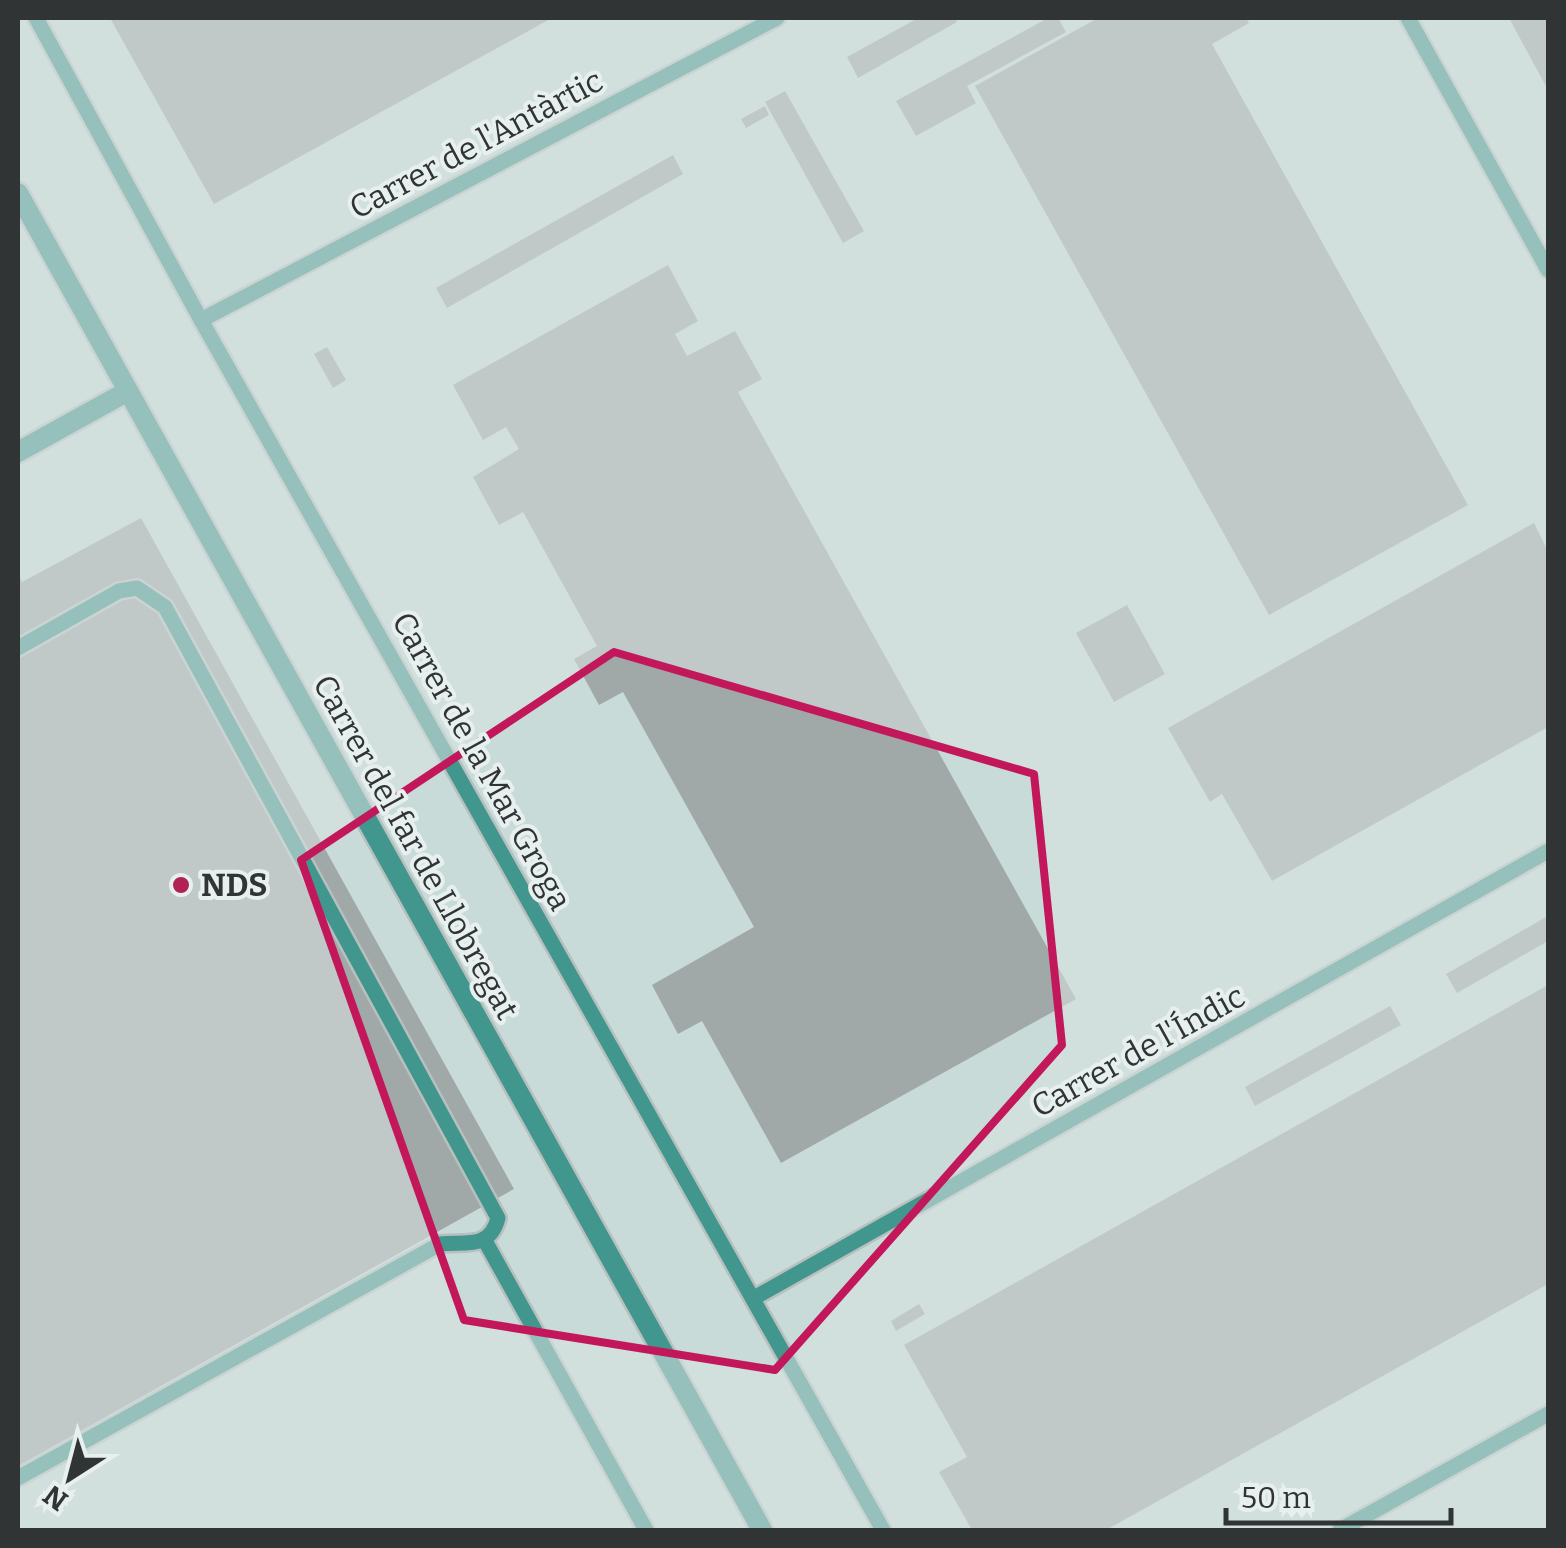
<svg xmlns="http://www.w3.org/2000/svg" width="1566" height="1548" font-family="Bitter,serif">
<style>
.built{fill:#c8dbd8}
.building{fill:#a0a9a7}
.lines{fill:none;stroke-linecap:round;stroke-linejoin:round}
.service-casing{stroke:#b8c0bf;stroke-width:20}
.minor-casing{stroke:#b8c0bf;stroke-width:25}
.service{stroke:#41968e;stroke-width:15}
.minor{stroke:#41968e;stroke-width:20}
.marked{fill:none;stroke:#c2185b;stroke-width:8;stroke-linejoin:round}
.poi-dot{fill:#b12153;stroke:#e7f0ef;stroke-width:4}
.labels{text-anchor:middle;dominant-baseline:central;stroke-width:8;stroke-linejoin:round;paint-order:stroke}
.street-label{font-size:32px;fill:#313434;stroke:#e7f0ef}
.poi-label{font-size:32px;font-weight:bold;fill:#313434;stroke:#e7f0ef;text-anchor:start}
</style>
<rect width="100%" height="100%" fill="#dae3e2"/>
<rect class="built" x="18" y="18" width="1530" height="1512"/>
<g class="building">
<polygon points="110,18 552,18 214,204"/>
<polygon points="918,18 954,18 957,22 858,78 847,57"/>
<polygon points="1048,18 1058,18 1066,32 967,86 976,103 916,136 896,101"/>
<polygon points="1098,18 1246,18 1249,23 1212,44 1468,505 1269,615 975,86"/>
<polygon points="1509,18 1548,18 1548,90"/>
<polygon points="785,91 864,231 843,243 765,102"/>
<polygon points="765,106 769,115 746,128 741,119"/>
<polygon points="673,155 683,174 447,308 436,288"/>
<polygon points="668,265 698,321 675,334 687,356 735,331 762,379 738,392 1076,999 781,1163 702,1021 678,1034 652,985 754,927 623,692 599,705 574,659 597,646 523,512 499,525 473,477 519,449 506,427 483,440 453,385"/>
<polygon points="327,347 346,380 333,388 314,354"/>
<polygon points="141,518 514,1189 18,1466 18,574 22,582"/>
<polygon points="1534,523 1548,551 1548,727 1272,881 1222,794 1210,802 1168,728"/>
<polygon points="1127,605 1165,674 1114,702 1076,633"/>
<polygon points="1548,916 1548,941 1457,993 1446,974"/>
<polygon points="1548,985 1548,1284 1106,1530 972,1530 939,1472 967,1457 904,1345"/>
<polygon points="1390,1006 1401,1025 1255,1106 1245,1087"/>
<polygon points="919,1304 925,1314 896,1331 891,1321"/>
</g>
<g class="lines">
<g class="service-casing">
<g id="service">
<polyline points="36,18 201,320 883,1530"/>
<polyline points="1408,18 1548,270"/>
<polyline points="201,320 777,18"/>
<path d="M 18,648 L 119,591 L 137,588 L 165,607 L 498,1218 C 490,1250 465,1241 440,1244 L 18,1478"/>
<polyline points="484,1239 646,1530"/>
<polyline points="754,1298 1548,851"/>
<polyline points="1340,1530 1548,1414"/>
</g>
</g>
<g class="minor-casing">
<g id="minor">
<polyline points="18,193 762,1530"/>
<polyline points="18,452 128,391"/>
</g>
</g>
<use href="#service" class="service"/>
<use href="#minor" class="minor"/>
</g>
<path d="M0 0H1566V1548H0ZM 614,652 L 1034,774 L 1062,1045 L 775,1370 L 464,1320 L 301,860 Z" fill="#dae3e2" fill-opacity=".55" fill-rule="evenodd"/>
<path class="marked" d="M 614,652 L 1034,774 L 1062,1045 L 775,1370 L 464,1320 L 301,860 Z"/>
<circle class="poi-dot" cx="181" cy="885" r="10"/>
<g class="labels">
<g class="street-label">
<text transform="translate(476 144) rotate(-28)">Carrer de l'Antàrtic</text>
<text transform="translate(482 761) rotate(61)">Carrer de la Mar Groga</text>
<text transform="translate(416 847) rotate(61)">Carrer del far de Llobregat</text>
<text transform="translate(1138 1051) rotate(-29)">Carrer de l'Índic</text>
</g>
<g class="poi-label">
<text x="201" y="885">NDS</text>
</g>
</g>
<rect width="1566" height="1548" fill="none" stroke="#313434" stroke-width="40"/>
<g transform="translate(70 1478) rotate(216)" stroke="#e7f0ef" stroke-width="8" paint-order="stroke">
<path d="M0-8L18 38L0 25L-18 38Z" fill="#313434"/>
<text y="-15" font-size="28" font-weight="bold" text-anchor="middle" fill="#313434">N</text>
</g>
<path d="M1226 1508v15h225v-15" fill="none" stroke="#313434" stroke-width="5"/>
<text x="1241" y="1508" font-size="30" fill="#313434" stroke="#e7f0ef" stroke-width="8" paint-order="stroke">50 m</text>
</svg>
